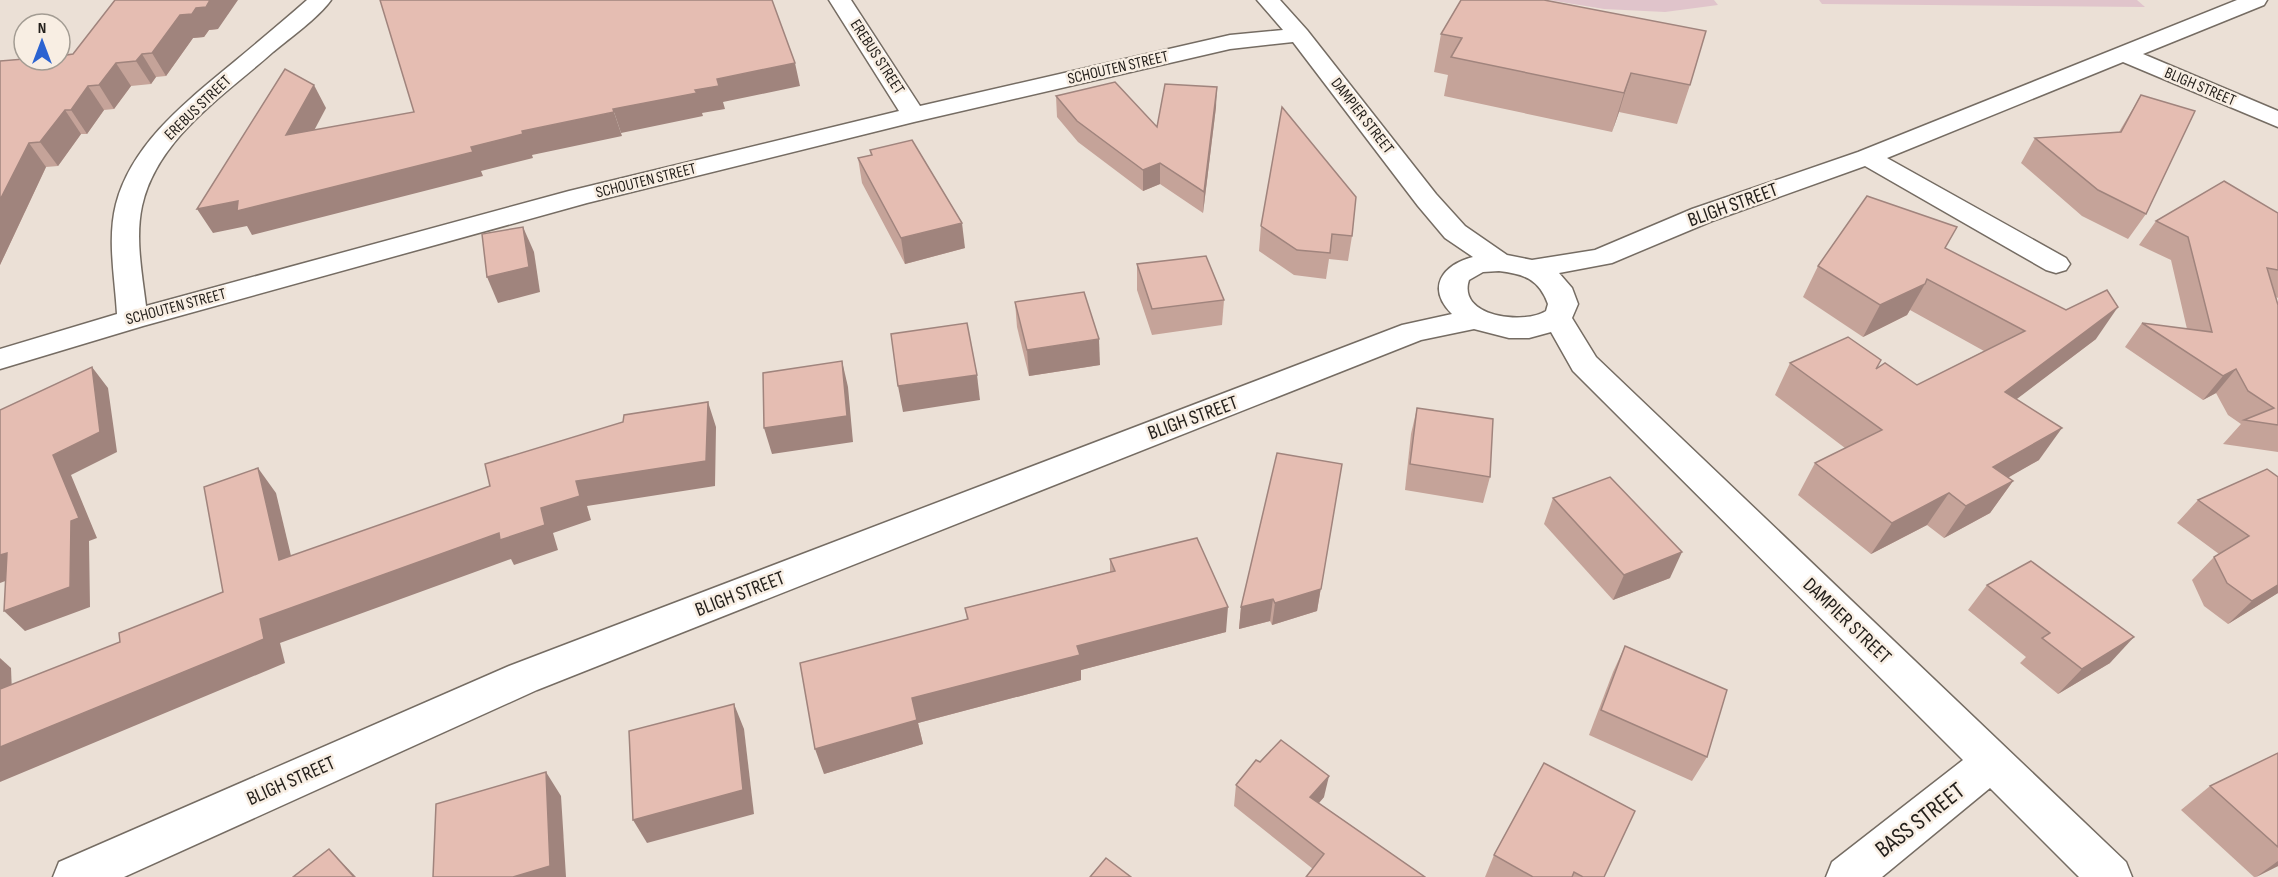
<svg xmlns="http://www.w3.org/2000/svg" width="2278" height="877" font-family="'Sofia Sans Condensed',sans-serif">
<style>
.green{fill:#e0c4cb}
.lines{fill:none;stroke-linecap:round;stroke-linejoin:round}
.minor-casing{stroke:#756c63;stroke-width:3}
.minor{fill:#fff;fill-rule:evenodd}
.wall{fill:#c5a399}
.shaded-wall{fill:#a0847d}
.building{fill:#e5bdb2;stroke:#a0847d;stroke-width:1.5}
.labels{text-anchor:middle;dominant-baseline:central;stroke-width:5;stroke-linejoin:round;paint-order:stroke}
.far-street-label{font-size:16px;fill:#24201c;stroke:#f8eee3}
.street-label{font-size:20px;fill:#24201c;stroke:#f8eee3}
.near-street-label{font-size:24px;fill:#24201c;stroke:#f8eee3}
</style>
<rect width="100%" height="100%" fill="#ebe0d6"/>
<g class="green">
<polygon points="1549,0 1714,0 1718,5 1665,12 1604,9"/>
<polygon points="1819,0 2137,0 2145,7 1822,4"/>
</g>
<g class="lines">
<g class="minor-casing">
<path id="minor" d="M 307,0 L 331,0 C 318,18 291,37 273,52 C 225,95 157,138 142,206 C 135,238 142,273 146,306 L 569,191 L 899,111 L 829,0 L 851,0 L 920,106 L 1230,35 L 1283,30 L 1257,0 L 1280,0 L 1307,30 L 1436,194 L 1465,226 L 1507,255 L 1532,260 L 1595,250 L 1692,209 L 1858,152 L 2237,0 L 2267,0 L 2264,5 L 2143,54 L 2278,111 L 2278,127 L 2123,62 L 1887,158 L 2066,258 L 2070,264 L 2066,270 L 2056,273 L 2046,270 L 1865,166 L 1712,221 L 1612,263 L 1559,273 L 1572,288 L 1578,304 L 1572,318 L 1596,357 L 2126,862 L 2132,877 L 2079,877 L 1990,788 L 1882,877 L 1826,877 L 1832,862 L 1963,760 L 1573,371 L 1551,332 L 1529,338 L 1509,338 L 1474,329 L 1421,340 L 537,690 L 124,877 L 53,877 L 59,862 L 509,666 L 1402,325 L 1452,314 C 1426,288 1442,265 1473,257 L 1445,238 L 1418,206 L 1293,42 L 1230,49 L 914,122 L 587,203 L 143,326 L 0,369 L 0,349 L 117,314 C 115,278 107,239 116,204 C 132,143 187,101 234,62 C 258,42 283,21 307,0 ZM 1499,271 C 1524,274 1539,279 1548,304 L 1546,311 C 1524,325 1457,317 1469,280 L 1483,272 Z"/>
</g>
<use href="#minor" class="minor"/>
</g>
<g class="wall">
<polygon points="115,0 218,29 209,30 204,37 193,38 166,76 156,77 151,84 131,86 114,109 104,110 87,134 81,134 58,166 46,167 0,265 0,61 73,54"/>
<polygon points="1441,34 1690,85 1677,124 1619,112 1612,132 1444,96 1448,75 1434,72"/>
<polygon points="2141,95 2146,214 2128,239 2082,216 2021,163 2035,138 2119,132"/>
<polygon points="1056,96 1157,127 1216,107 1203,213 1160,184 1143,191 1078,142 1057,117"/>
<polygon points="870,150 965,248 905,264 862,183 858,158 871,155"/>
<polygon points="2278,213 2278,298 2276,297 2278,305 2278,452 2223,444 2241,424 2228,415 2216,393 2203,400 2125,347 2142,323 2187,329 2171,260 2139,245 2156,221"/>
<polygon points="1261,226 1352,236 1348,261 1329,259 1326,279 1294,275 1259,251"/>
<polygon points="1945,248 2096,339 2016,399 2039,460 2008,477 2013,481 1990,513 1944,538 1927,525 1871,554 1798,495 1815,463 1845,448 1775,395 1790,363 1876,369 1917,385 1984,351 1910,310 1907,315 1863,337 1803,297 1818,266"/>
<polygon points="1137,264 1224,300 1222,325 1152,335 1137,290"/>
<polygon points="1015,302 1100,365 1029,376 1017,327"/>
<polygon points="1417,408 1490,477 1483,503 1405,490 1411,434"/>
<polygon points="1342,464 1317,611 1272,625 1270,621 1239,629 1241,607"/>
<polygon points="2267,469 2278,593 2228,624 2204,606 2192,580 2214,557 2219,554 2177,523 2198,500"/>
<polygon points="1553,498 1670,578 1613,600 1544,524"/>
<polygon points="1110,559 1226,632 1081,670 1081,680 918,723 923,744 824,774 967,619 965,608 1110,572"/>
<polygon points="1987,585 2110,663 2058,694 2020,663 2026,657 1968,610"/>
<polygon points="1625,646 1707,757 1692,781 1589,735 1613,672"/>
<polygon points="2278,753 2278,866 2256,877 2254,877 2181,810 2210,786"/>
<polygon points="1260,762 1324,797 1319,803 1425,877 1313,869 1234,806 1236,785"/>
<polygon points="1494,855 1604,877 1485,877"/>
</g>
<g class="shaded-wall">
<polygon points="210,0 238,0 218,29 209,30 204,37 193,38 166,76 152,53 180,15"/>
<polygon points="142,54 156,77 151,84 136,61"/>
<polygon points="116,63 131,86 114,109 99,85"/>
<polygon points="795,63 800,86 723,102 725,109 702,113 703,116 621,133 613,109 717,79"/>
<polygon points="1631,73 1619,112 1612,132 1624,93"/>
<polygon points="314,85 326,108 299,159 286,135"/>
<polygon points="88,86 104,110 87,134 71,110"/>
<polygon points="1217,87 1216,107 1203,213 1204,192"/>
<polygon points="65,110 81,134 58,166 40,142"/>
<polygon points="614,112 622,136 532,155 533,158 481,171 483,176 252,235 247,226 213,233 197,209 471,147 522,131"/>
<polygon points="29,143 46,167 0,265 0,200"/>
<polygon points="1160,163 1160,184 1143,191 1143,170"/>
<polygon points="962,223 965,248 905,264 901,238"/>
<polygon points="523,227 534,252 540,292 498,303 487,277"/>
<polygon points="1925,284 1907,315 1863,337 1880,305"/>
<polygon points="2118,307 2096,339 1984,424 2005,392"/>
<polygon points="1099,339 1100,365 1029,376 1027,350"/>
<polygon points="842,361 848,387 853,442 772,454 764,428"/>
<polygon points="92,367 108,388 117,452 71,475 97,538 89,541 90,607 25,631 4,611 71,521 53,455"/>
<polygon points="2236,369 2216,393 2203,400 2223,376"/>
<polygon points="977,375 980,400 903,412 898,386"/>
<polygon points="708,402 716,427 715,486 587,506 591,520 553,533 558,550 514,565 511,559 280,643 285,663 0,782 0,747 260,619 541,508 576,481"/>
<polygon points="2062,428 2039,460 1971,499 1993,467"/>
<polygon points="258,468 276,493 298,585 279,560"/>
<polygon points="2013,481 1990,513 1944,538 1966,506"/>
<polygon points="1338,486 1317,611 1272,625 1275,603"/>
<polygon points="1949,493 1927,525 1871,554 1892,523"/>
<polygon points="1682,552 1670,578 1613,600 1624,575"/>
<polygon points="7,553 27,573 0,583 0,555"/>
<polygon points="2278,585 2278,593 2228,624 2252,601"/>
<polygon points="1273,599 1270,621 1239,629 1241,607"/>
<polygon points="1228,607 1226,632 1081,670 1081,680 918,723 923,744 824,774 815,749 912,698 1077,646"/>
<polygon points="2134,637 2110,663 2058,694 2082,669"/>
<polygon points="0,658 11,668 13,718 0,707"/>
<polygon points="734,704 744,729 754,814 647,843 633,820"/>
<polygon points="546,772 561,796 566,877 513,877"/>
<polygon points="1329,776 1324,797 1306,818 1310,797"/>
<polygon points="329,849 356,877 354,877"/>
<polygon points="2278,861 2278,866 2256,877"/>
</g>
<g class="building">
<polygon points="115,0 210,0 206,7 196,8 192,14 180,15 152,53 142,54 136,61 116,63 99,85 88,86 71,110 65,110 40,142 29,143 0,200 0,61 24,59 24,60 60,60 60,56 73,54"/>
<polygon points="380,0 772,0 795,63 717,79 719,86 695,90 697,93 613,109 614,112 522,131 523,134 471,147 473,152 237,211 238,201 197,209 285,69 314,85 286,135 414,112"/>
<polygon points="1461,0 1544,0 1706,31 1690,85 1631,73 1624,93 1451,57 1462,38 1441,34"/>
<polygon points="1115,82 1157,127 1165,84 1217,87 1204,192 1160,163 1143,170 1077,121 1056,96"/>
<polygon points="2141,95 2195,111 2146,214 2098,190 2035,138 2121,132"/>
<polygon points="1282,107 1356,197 1352,236 1332,234 1330,253 1297,250 1261,226"/>
<polygon points="912,140 962,223 901,238 858,158 872,155 870,150"/>
<polygon points="2224,181 2278,213 2278,270 2267,268 2278,305 2278,425 2244,420 2274,408 2248,391 2236,369 2223,376 2142,323 2212,332 2188,237 2156,221"/>
<polygon points="1867,196 1957,227 1945,248 2066,310 2107,290 2118,307 2005,392 2062,428 1993,467 2013,481 1966,506 1949,493 1892,523 1815,463 1882,430 1790,363 1848,337 1881,360 1876,369 1885,363 1917,385 2025,331 1927,279 1925,284 1880,305 1818,266"/>
<polygon points="523,227 529,267 487,277 482,234"/>
<polygon points="1206,256 1224,300 1152,309 1137,264"/>
<polygon points="1084,292 1099,339 1027,350 1015,302"/>
<polygon points="967,323 977,375 898,386 891,334"/>
<polygon points="842,361 847,416 764,428 763,373"/>
<polygon points="92,367 100,432 53,455 79,518 71,521 70,587 4,611 7,553 0,555 0,410"/>
<polygon points="708,402 706,461 576,481 580,496 541,508 545,525 500,540 499,533 260,619 264,639 0,747 0,689 120,642 119,633 223,592 204,487 258,468 279,560 490,486 485,464 623,422 624,415"/>
<polygon points="1417,408 1493,419 1490,477 1410,464"/>
<polygon points="1277,453 1342,464 1321,589 1275,603 1273,599 1241,607"/>
<polygon points="2267,469 2278,477 2278,585 2252,601 2227,583 2214,557 2249,536 2198,500"/>
<polygon points="1610,477 1682,552 1624,575 1553,498"/>
<polygon points="1197,538 1228,607 1077,646 1080,655 912,698 917,720 815,749 800,663 968,619 965,608 1115,571 1110,559"/>
<polygon points="2031,561 2134,637 2082,669 2042,638 2050,633 1987,585"/>
<polygon points="1625,646 1727,690 1707,757 1601,710"/>
<polygon points="734,704 743,790 633,820 629,731"/>
<polygon points="1281,740 1329,776 1310,797 1425,877 1306,877 1324,854 1236,785 1256,760 1260,762"/>
<polygon points="2278,753 2278,847 2210,786"/>
<polygon points="1544,763 1635,811 1604,877 1583,877 1574,872 1572,877 1533,877 1494,855"/>
<polygon points="546,772 550,866 513,877 433,877 436,804"/>
<polygon points="329,849 354,877 293,877"/>
<polygon points="1106,858 1131,877 1090,877"/>
</g>
<g class="labels">
<g class="far-street-label">
<text transform="translate(877 57) rotate(57)">EREBUS STREET</text>
<text transform="translate(1118 68) rotate(-13)">SCHOUTEN STREET</text>
<text transform="translate(2200 87) rotate(23)">BLIGH STREET</text>
<text transform="translate(198 108) rotate(-44)">EREBUS STREET</text>
<text transform="translate(1362 116) rotate(52)">DAMPIER STREET</text>
<text transform="translate(646 181) rotate(-14)">SCHOUTEN STREET</text>
<text transform="translate(176 307) rotate(-15)">SCHOUTEN STREET</text>
</g>
<g class="street-label">
<text transform="translate(1733 205) rotate(-20)">BLIGH STREET</text>
<text transform="translate(1193 418) rotate(-20)">BLIGH STREET</text>
<text transform="translate(740 594) rotate(-21)">BLIGH STREET</text>
<text transform="translate(1847 621) rotate(44)">DAMPIER STREET</text>
<text transform="translate(291 781) rotate(-24)">BLIGH STREET</text>
</g>
<g class="near-street-label">
<text transform="translate(1920 820) rotate(-38)">BASS STREET</text>
</g>
</g>
<g transform="translate(42 42)"><circle r="28" fill="#f8eee3" stroke="#a39c93" stroke-width="1.5"/>
<path d="M0-4.5L10 22L0 15L-10 22Z" fill="#2b63d1"/>
<text y="-9" font-size="16" font-weight="bold" text-anchor="middle" fill="#24201c">N</text>
</g>
</svg>
